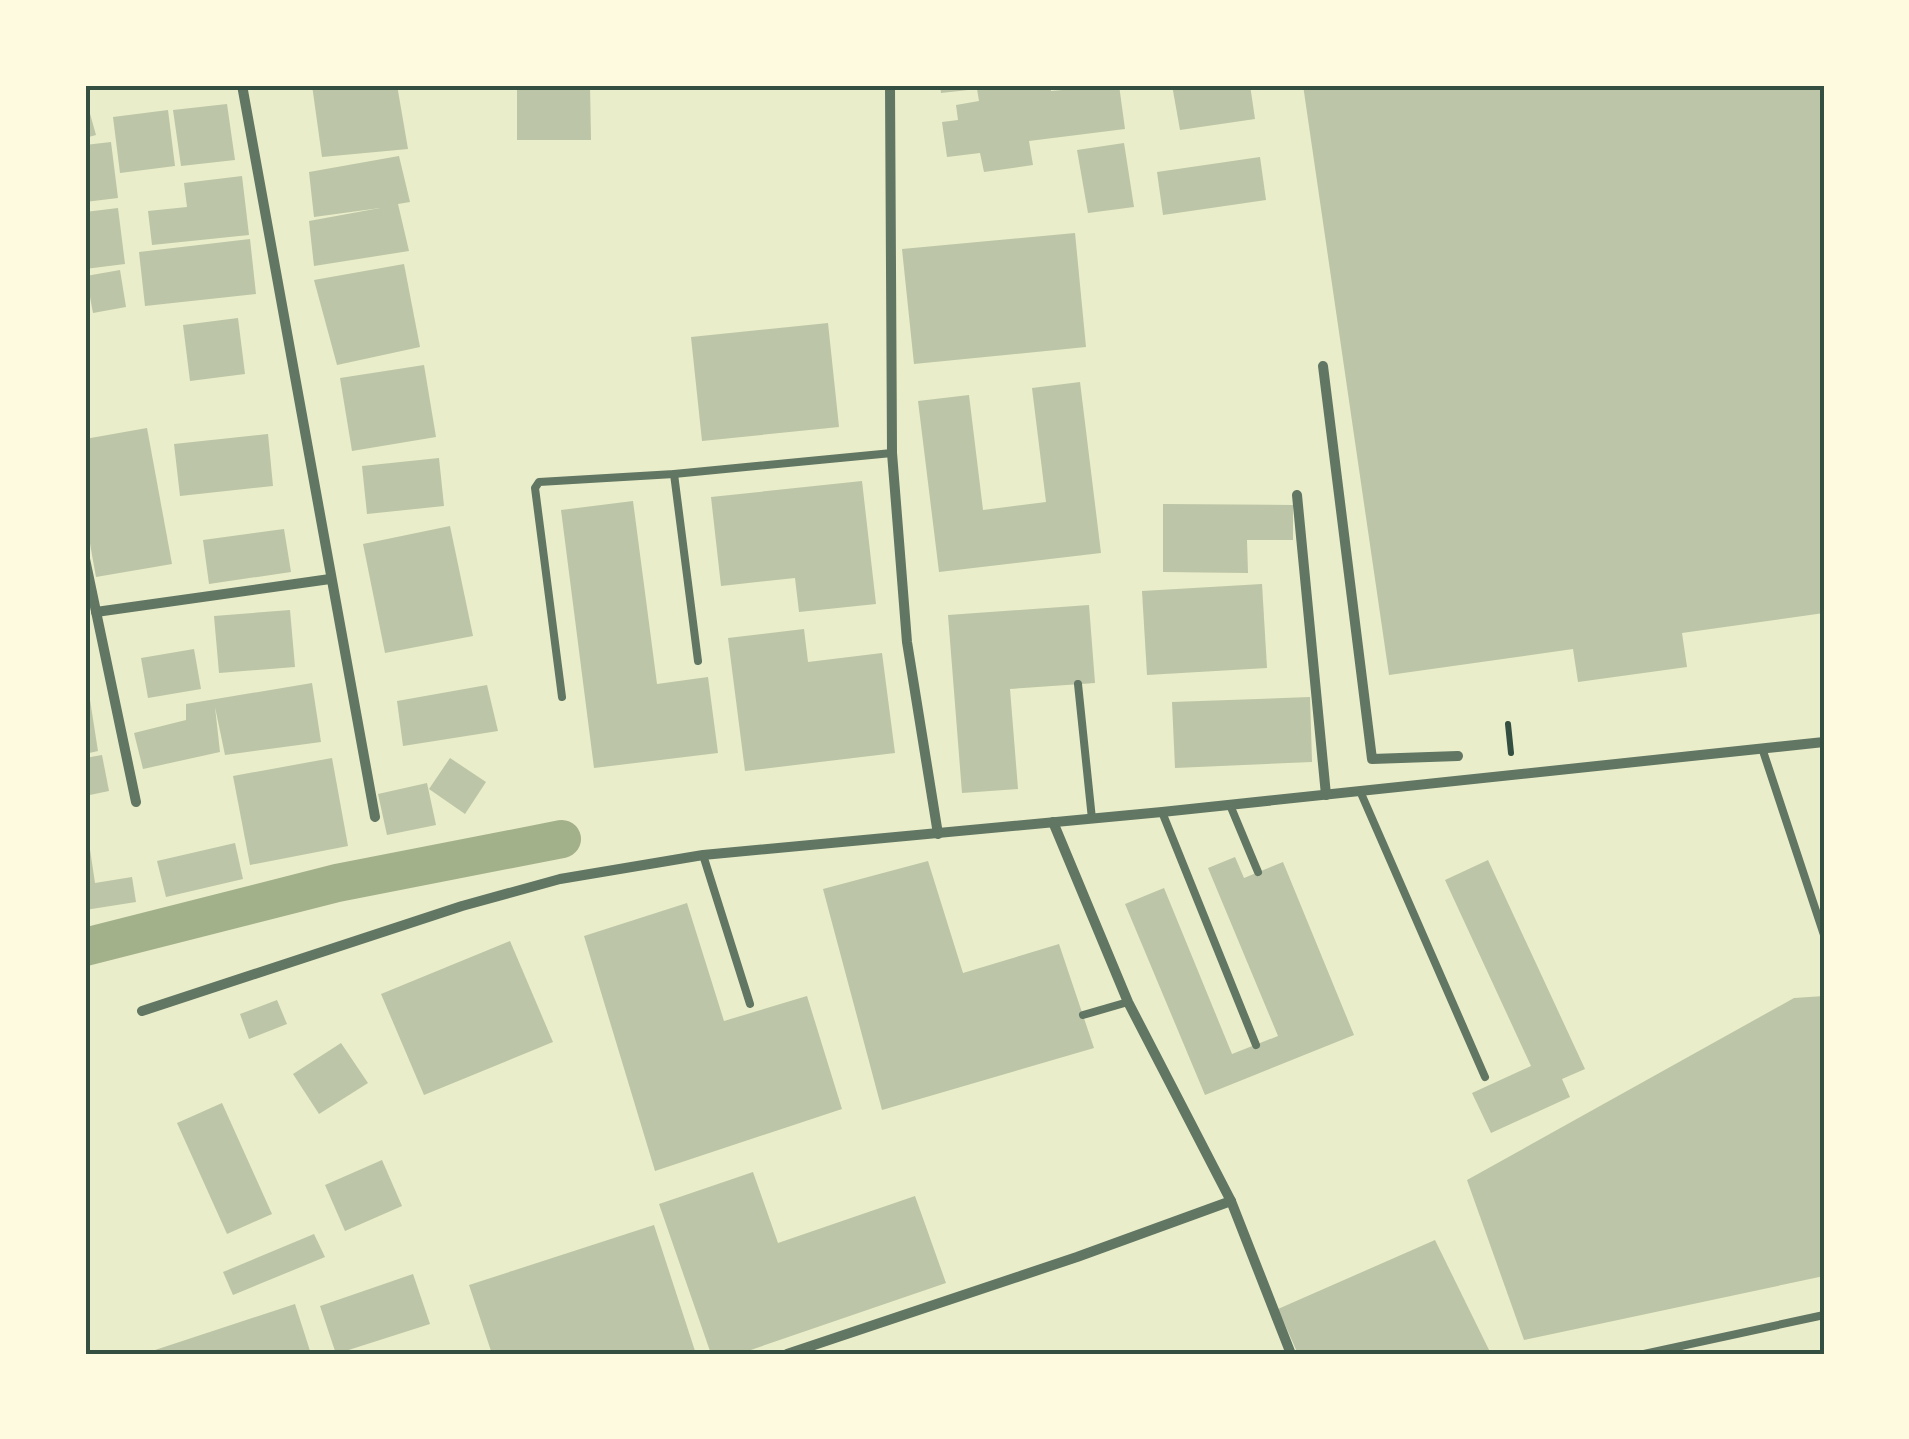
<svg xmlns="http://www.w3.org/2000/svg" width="1909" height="1439" font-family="'Golos Text',sans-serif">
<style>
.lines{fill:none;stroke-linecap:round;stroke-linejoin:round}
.canal{stroke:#a3b18a;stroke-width:38}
.building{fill:#bcc5a7}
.path{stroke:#344e41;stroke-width:6}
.service{stroke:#617663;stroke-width:8}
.minor{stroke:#617663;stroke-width:10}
.neatline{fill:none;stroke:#344e41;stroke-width:4}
</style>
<rect width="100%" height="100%" fill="#e9edc9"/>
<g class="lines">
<polyline class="canal" points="85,947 337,883 562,839"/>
</g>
<g class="building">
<polygon points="312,85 397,85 408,149 322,157"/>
<polygon points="517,85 590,85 591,140 517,140"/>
<polygon points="940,85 1050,85 1051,91 1119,85 1125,129 1029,141 1033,165 984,172 980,153 947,157 942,122 958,120 956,105 979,101 977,89 941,93"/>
<polygon points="1172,85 1250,85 1255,119 1180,130"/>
<polygon points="1303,85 1824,85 1824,613 1682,633 1687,667 1578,682 1573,649 1389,675"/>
<polygon points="85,96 96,135 85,138"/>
<polygon points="227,104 235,160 181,166 173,110"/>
<polygon points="168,110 175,166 120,173 113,117"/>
<polygon points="111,142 118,198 85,202 85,145"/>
<polygon points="1124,143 1134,207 1088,213 1077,150"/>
<polygon points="399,156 410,202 398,204 409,251 314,266 309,221 380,208 314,217 309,172"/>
<polygon points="1260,157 1266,200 1163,215 1157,172"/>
<polygon points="242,176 249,235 152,245 148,211 187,207 184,183"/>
<polygon points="118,208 125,264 85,269 85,212"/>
<polygon points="1075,233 1086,347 914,364 902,249"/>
<polygon points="250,239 256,294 145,306 139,252"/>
<polygon points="404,264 420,347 337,365 314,280"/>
<polygon points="120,270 126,307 93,313 86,276"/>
<polygon points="238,318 245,374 190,381 183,325"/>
<polygon points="828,323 839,427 702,441 691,337"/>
<polygon points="424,365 436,437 352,451 340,378"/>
<polygon points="1080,382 1101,553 939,572 918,401 969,395 983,510 1046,502 1032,388"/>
<polygon points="147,428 172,564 96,577 85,516 85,439"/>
<polygon points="268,434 273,486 180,496 174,444"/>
<polygon points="439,458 444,506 367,514 362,466"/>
<polygon points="862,481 876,604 799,612 795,578 721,586 711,497"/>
<polygon points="633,501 657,684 708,677 718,753 594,768 561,510"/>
<polygon points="1163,504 1293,505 1293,540 1247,540 1248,573 1163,572"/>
<polygon points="450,526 473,636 385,653 363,544"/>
<polygon points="284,529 291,572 209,584 203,540"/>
<polygon points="1262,584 1267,668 1147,675 1142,591"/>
<polygon points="1089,605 1095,683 1010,689 1018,789 962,793 948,615"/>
<polygon points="290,610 295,667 219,673 214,616"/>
<polygon points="804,629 808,662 882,653 895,753 745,771 728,638"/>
<polygon points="194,649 201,689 148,698 141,658"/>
<polygon points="312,683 321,742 225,755 215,707 220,752 143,769 134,733 186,720 186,704"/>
<polygon points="487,685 498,731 403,746 397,701"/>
<polygon points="1310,697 1312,762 1175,768 1172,702"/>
<polygon points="90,700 98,751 85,754 85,701"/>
<polygon points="102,755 109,791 85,796 85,758"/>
<polygon points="332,758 348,846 250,865 233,776"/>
<polygon points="450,758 486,782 465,814 429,789"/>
<polygon points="427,783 436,825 387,835 378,794"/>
<polygon points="88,836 95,883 132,877 136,902 85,910 85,837"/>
<polygon points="235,843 243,879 166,897 157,861"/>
<polygon points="1235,857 1244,878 1283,862 1354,1035 1205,1095 1125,904 1164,888 1232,1054 1278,1036 1208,868"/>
<polygon points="1488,860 1585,1069 1562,1079 1570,1097 1491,1133 1472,1093 1531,1066 1445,880"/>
<polygon points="928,861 963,973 1059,944 1094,1048 882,1110 823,889"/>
<polygon points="687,903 724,1021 807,996 842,1109 655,1171 584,936"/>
<polygon points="510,941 553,1042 424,1095 381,994"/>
<polygon points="1824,996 1824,1276 1524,1340 1467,1180 1794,998"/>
<polygon points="277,1000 287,1024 249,1039 240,1014"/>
<polygon points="341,1043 368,1083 319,1114 293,1074"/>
<polygon points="222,1103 272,1214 227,1234 177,1123"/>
<polygon points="382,1160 402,1206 345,1231 325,1185"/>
<polygon points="753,1172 778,1243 915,1196 946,1283 739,1354 711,1354 659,1204"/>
<polygon points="654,1225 696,1354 492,1354 469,1285"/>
<polygon points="314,1234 325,1257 233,1295 223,1272"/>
<polygon points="1435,1240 1491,1354 1298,1354 1278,1309"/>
<polygon points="413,1274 430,1324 336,1354 320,1306"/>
<polygon points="295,1304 311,1354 146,1354 146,1353"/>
</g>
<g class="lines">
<polyline class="path" points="1508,724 1511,753"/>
<g class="service">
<polyline points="674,474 698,661"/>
<polyline points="1078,684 1092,819"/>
<polyline points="562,697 535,488 539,482 674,474 892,453"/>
<polyline points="1762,748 1824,935"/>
<polyline points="1360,791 1485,1077"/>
<polyline points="1230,805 1258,872"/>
<polyline points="1162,812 1256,1045"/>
<polyline points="703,855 750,1004"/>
<polyline points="1083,1015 1128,1002"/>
<polyline points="1644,1354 1824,1315"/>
</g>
<g class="minor">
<polyline points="242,85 375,817"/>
<polyline points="890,85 892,453 907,642 938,834"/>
<polyline points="1323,366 1372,759 1458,756"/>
<polyline points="1297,495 1326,795"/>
<polyline points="85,559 136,802"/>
<polyline points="96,612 330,579"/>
<polyline points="1053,822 1128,1002 1231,1201 1291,1354"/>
<polyline points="142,1011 462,906 560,879 703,855 1162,812 1824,742"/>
<polyline points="787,1354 1077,1257 1231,1201"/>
</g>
</g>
<rect width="1909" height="1439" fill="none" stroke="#fefae0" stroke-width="175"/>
<rect x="88" y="88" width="1734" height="1264" class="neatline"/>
</svg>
